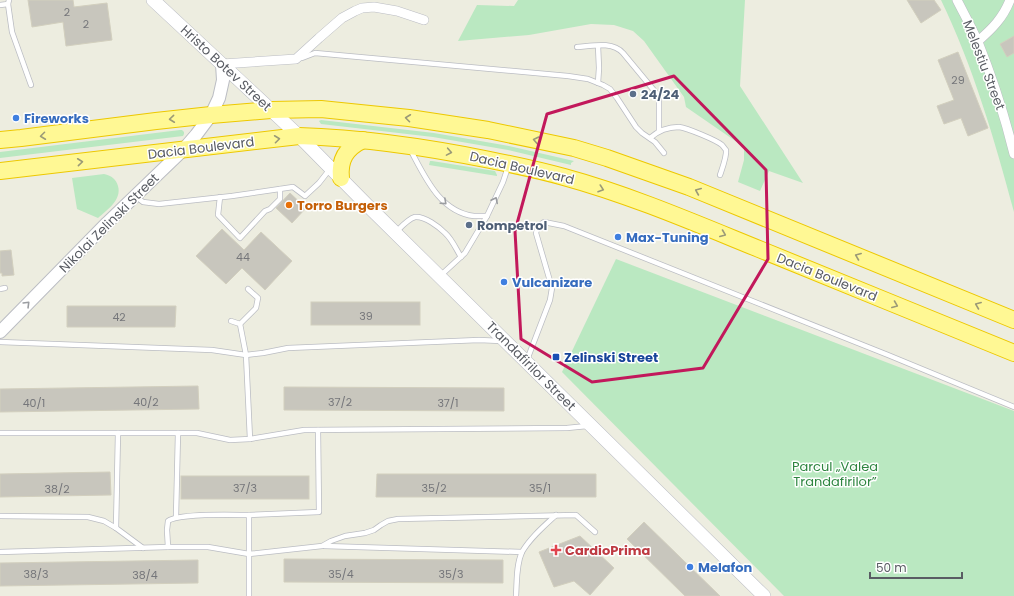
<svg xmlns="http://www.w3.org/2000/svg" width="1014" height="596" font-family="Poppins,sans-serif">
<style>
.green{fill:#bae8c1}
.building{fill:#c8c6bd;stroke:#d2cfbe}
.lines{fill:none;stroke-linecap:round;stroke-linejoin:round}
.service-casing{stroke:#bbbdc3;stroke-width:6}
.minor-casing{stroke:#bbbdc3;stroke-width:10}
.tertiary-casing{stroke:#bbbdc3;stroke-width:14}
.secondary-casing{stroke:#bbbdc5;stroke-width:14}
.trunk-casing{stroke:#edc800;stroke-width:18}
.service{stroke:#fff;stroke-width:4.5}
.minor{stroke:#fff;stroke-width:9}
.tertiary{stroke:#fff;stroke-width:12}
.secondary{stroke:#fff;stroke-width:13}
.trunk{stroke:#fff894;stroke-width:16}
.oneway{stroke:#9b9a77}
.oneway2{stroke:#9b9da1}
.marked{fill:none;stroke:#c2185b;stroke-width:3;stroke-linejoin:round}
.service-dot{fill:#5c6f8a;stroke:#fff;stroke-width:1.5}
.shop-dot{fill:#3f7fe0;stroke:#fff;stroke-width:1.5}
.food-dot{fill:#e8710a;stroke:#fff;stroke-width:1.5}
.transit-dot{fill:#1a4fb4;stroke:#fff;stroke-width:1.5}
.health-dot{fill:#e0444e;stroke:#fff;stroke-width:1.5}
.labels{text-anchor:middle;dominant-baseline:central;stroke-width:3;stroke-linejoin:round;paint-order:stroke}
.number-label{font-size:11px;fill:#75767a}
.street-label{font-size:13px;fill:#595c63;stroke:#fff}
.service-label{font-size:13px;font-weight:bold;fill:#4e5e75;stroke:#fff;text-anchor:start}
.shop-label{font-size:13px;font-weight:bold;fill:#366cbe;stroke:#fff;text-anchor:start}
.food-label{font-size:13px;font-weight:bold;fill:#c56008;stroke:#fff;text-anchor:start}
.transit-label{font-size:13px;font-weight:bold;fill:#164399;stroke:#fff;text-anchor:start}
.park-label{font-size:13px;fill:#2e8540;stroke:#fff}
.health-label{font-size:13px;font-weight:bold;fill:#be3a42;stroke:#fff;text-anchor:start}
</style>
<rect width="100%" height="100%" fill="#edede0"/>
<g class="green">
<polygon points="518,0 745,0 740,86 803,183 769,171 760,191 738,182 744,160 744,147 686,107 684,97 644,41 633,31 614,25 591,24 529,35 458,41 477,5 514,6"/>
<path d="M 941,0 L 1014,0 L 1014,212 C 995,141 973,66 941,0 Z"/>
<polygon points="321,120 434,133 509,146 574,161 571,163 571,165 508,150 433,137 321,124 319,121"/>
<polygon points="180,130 182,130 184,132 184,134 183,136 0,158 0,152"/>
<polygon points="430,161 432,161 495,171 497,175 497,176 429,165"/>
<path d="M 104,174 C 112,176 116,179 118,186 C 122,200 107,210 98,218 L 77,209 L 72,178 Z"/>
<polygon points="616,259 1014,411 1014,596 784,596 562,372"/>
</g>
<g class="building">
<polygon points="28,0 73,0 74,7 107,3 112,40 66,46 63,22 32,27"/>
<polygon points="907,0 934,0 941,10 921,23"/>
<polygon points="1014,36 1014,53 1007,57 1000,44"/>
<polygon points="958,52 988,128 968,136 961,118 944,124 937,106 954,100 938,60"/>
<polygon points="290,193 306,208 292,223 276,208"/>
<polygon points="222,229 244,250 261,232 292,261 265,290 242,268 226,284 196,256"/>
<polygon points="11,250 14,275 2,276 2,273 0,273 0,251"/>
<rect x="311" y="302" width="109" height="23"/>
<polygon points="67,306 176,306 175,327 67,327"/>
<polygon points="198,386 199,409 0,412 0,389"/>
<polygon points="284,387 504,388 504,411 284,410"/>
<polygon points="110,472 111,495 0,497 0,474"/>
<polygon points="377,474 596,474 596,497 376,497"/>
<rect x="181" y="476" width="128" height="23"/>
<polygon points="644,522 720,596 685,596 627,539"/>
<polygon points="580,536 614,568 590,595 574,581 554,587 539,552"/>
<polygon points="284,559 503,560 503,583 284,582"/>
<polygon points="198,560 198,583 0,586 0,563"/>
</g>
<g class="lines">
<g class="service-casing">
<g id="service">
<polyline points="8,4 12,32 31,85"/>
<polyline points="0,5 8,4 9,0"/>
<polyline points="598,46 599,68 598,83"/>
<path d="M 577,47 C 592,46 612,41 623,53 L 657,94 L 659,100 L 659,131"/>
<polyline points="302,58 315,53 568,76 588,79 603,85 610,89 617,98 636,127 642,133 655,142 664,153"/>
<path d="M 650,138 C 658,131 668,127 679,127 C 687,128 716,140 722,145 C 723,146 725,149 726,150 C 727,156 722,169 720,175"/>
<path d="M 411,151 C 425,177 440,212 474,216 C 478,216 483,216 487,216"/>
<polyline points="135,196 143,202 159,204 232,196 293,187 305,196 319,183 330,169"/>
<polyline points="220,197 218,215 240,238 265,211 270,209 280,199 280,189"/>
<path d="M 396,232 C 401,227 408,219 415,217 C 425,216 439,227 445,233 C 452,239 456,249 461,257"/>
<polyline points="440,276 465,253 487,216 503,182 508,167"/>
<polyline points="0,289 5,288"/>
<polyline points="231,321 240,324 256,308 258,298 248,289"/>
<polyline points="240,324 246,355 250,439"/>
<polyline points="0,342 212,350 246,355 263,353 288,348 479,340 501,341"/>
<polyline points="527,360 550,300 552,288 536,233 538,226 544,222 564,226 888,355 1014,407"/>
<polyline points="0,433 197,433 230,440 250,439 304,430 567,428 587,426"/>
<polyline points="0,516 88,517 104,521 116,528 143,548"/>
<polyline points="176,517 178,433"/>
<polyline points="116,528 118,433"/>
<polyline points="324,546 522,552"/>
<path d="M 168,547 L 167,530 L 168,521 C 179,513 233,515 249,515"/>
<polyline points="0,552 168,547 208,547 249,554 322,546 331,541 345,536 365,533 374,530 381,525 388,521 398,519 576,515 595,532"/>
<polyline points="249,596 249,515 319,512 318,430"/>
<path d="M 516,596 C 517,582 516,565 522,552 C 530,538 544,526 556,515"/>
</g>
</g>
<g class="minor-casing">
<g id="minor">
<path d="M 957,0 C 964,14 972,28 978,42 C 992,77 1005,117 1014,154"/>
<path d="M 978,41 C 992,29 1003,18 1010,0"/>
<polyline points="222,64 296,59 319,38 342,18 355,11 362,8 374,7 397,11 424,20"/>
</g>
</g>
<g class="tertiary-casing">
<polyline id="tertiary" points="0,332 107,223 183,150 196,135 211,115 219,98 223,80 222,64"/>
</g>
<g class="secondary-casing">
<polyline id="secondary" points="153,0 299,136 367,205 764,596"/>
</g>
<g class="trunk-casing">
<g id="trunk">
<polyline points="0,140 21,138 156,121 211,115 271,110 321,109 409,118 488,130 574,148 607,158 689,187 1014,320"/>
<path d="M 0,171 L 299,136 C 364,138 426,147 490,160 C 515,165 539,170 564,177 C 630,195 695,223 759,249 C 844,283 929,319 1014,353"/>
<path d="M 341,178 C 339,160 346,148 363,140"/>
</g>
</g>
<use href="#service" class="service"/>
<use href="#minor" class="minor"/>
<use href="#tertiary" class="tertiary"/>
<use href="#secondary" class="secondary"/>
<use href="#trunk" class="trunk"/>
</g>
<defs><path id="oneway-chevron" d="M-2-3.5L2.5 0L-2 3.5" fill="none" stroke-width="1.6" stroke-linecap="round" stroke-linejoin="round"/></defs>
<g class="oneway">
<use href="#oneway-chevron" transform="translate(408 118) rotate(-173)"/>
<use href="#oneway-chevron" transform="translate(172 119) rotate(174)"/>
<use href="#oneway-chevron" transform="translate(43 136) rotate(173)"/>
<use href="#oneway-chevron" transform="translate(277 139) rotate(-7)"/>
<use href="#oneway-chevron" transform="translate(536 140) rotate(-168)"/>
<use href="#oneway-chevron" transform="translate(449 152) rotate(10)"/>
<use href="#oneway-chevron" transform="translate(80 162) rotate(-6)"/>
<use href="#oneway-chevron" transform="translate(601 189) rotate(19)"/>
<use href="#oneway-chevron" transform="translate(698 191) rotate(-157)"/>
<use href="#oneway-chevron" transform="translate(723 234) rotate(22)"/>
<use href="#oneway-chevron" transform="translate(858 256) rotate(-158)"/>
<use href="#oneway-chevron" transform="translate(895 305) rotate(22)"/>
<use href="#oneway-chevron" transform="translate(978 305) rotate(-158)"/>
</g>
<g class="oneway2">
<use href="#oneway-chevron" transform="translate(495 200) rotate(-63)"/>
<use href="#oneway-chevron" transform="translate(444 202) rotate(42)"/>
<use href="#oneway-chevron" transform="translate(27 304) rotate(-45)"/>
</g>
<path class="marked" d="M 674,76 L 766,170 L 768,259 L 703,368 L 592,382 L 521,339 L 515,231 L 547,114 Z"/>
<g class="service-dot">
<circle cx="633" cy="94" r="4"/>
<circle cx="469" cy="225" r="4"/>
</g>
<g class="shop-dot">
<circle cx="16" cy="118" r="4"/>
<circle cx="618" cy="237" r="4"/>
<circle cx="504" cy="282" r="4"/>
<circle cx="690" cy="567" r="4"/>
</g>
<circle class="food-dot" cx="289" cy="205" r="4"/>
<rect class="transit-dot" x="552" y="353" width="8" height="8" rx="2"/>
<path class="health-dot" d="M554 544h4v4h4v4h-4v4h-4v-4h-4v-4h4z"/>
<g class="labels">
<g class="number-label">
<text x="67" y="12">2</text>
<text x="86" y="24">2</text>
<text x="958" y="80">29</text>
<text x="243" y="257">44</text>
<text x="366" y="316">39</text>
<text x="119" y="317">42</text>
<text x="146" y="402">40/2</text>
<text x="340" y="402">37/2</text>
<text x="34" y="403">40/1</text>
<text x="448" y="403">37/1</text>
<text x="245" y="488">37/3</text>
<text x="434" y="488">35/2</text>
<text x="540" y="488">35/1</text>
<text x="57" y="489">38/2</text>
<text x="36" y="574">38/3</text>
<text x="341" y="574">35/4</text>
<text x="451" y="574">35/3</text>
<text x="145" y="575">38/4</text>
</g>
<g class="street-label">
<text transform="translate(984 65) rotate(69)">Melestiu Street</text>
<text transform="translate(226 68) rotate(43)">Hristo Botev Street</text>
<text transform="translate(201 148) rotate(-7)">Dacia Boulevard</text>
<text transform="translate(522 168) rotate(13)">Dacia Boulevard</text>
<text transform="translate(109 223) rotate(-45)">Nikolai Zelinski Street</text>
<text transform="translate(827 277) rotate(22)">Dacia Boulevard</text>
<text transform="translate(531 366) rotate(45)">Trandafirilor Street</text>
</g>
<g class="service-label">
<text x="641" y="94">24/24</text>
<text x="477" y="225">Rompetrol</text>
</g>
<g class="shop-label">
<text x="24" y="118">Fireworks</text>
<text x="626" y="237">Max-Tuning</text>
<text x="512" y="282">Vulcanizare</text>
<text x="698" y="567">Melafon</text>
</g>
<g class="food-label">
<text x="297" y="205">Torro Burgers</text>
</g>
<g class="transit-label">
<text x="564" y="357">Zelinski Street</text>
</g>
<g class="park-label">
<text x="835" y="466">Parcul „Valea<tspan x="835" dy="15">Trandafirilor”</tspan></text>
</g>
<g class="health-label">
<text x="565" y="550">CardioPrima</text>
</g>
</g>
<path d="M870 572v6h92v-6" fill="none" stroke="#595c63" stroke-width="2"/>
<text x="876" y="572" font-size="12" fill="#595c63" stroke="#ffffff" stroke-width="3" paint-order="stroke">50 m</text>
</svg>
